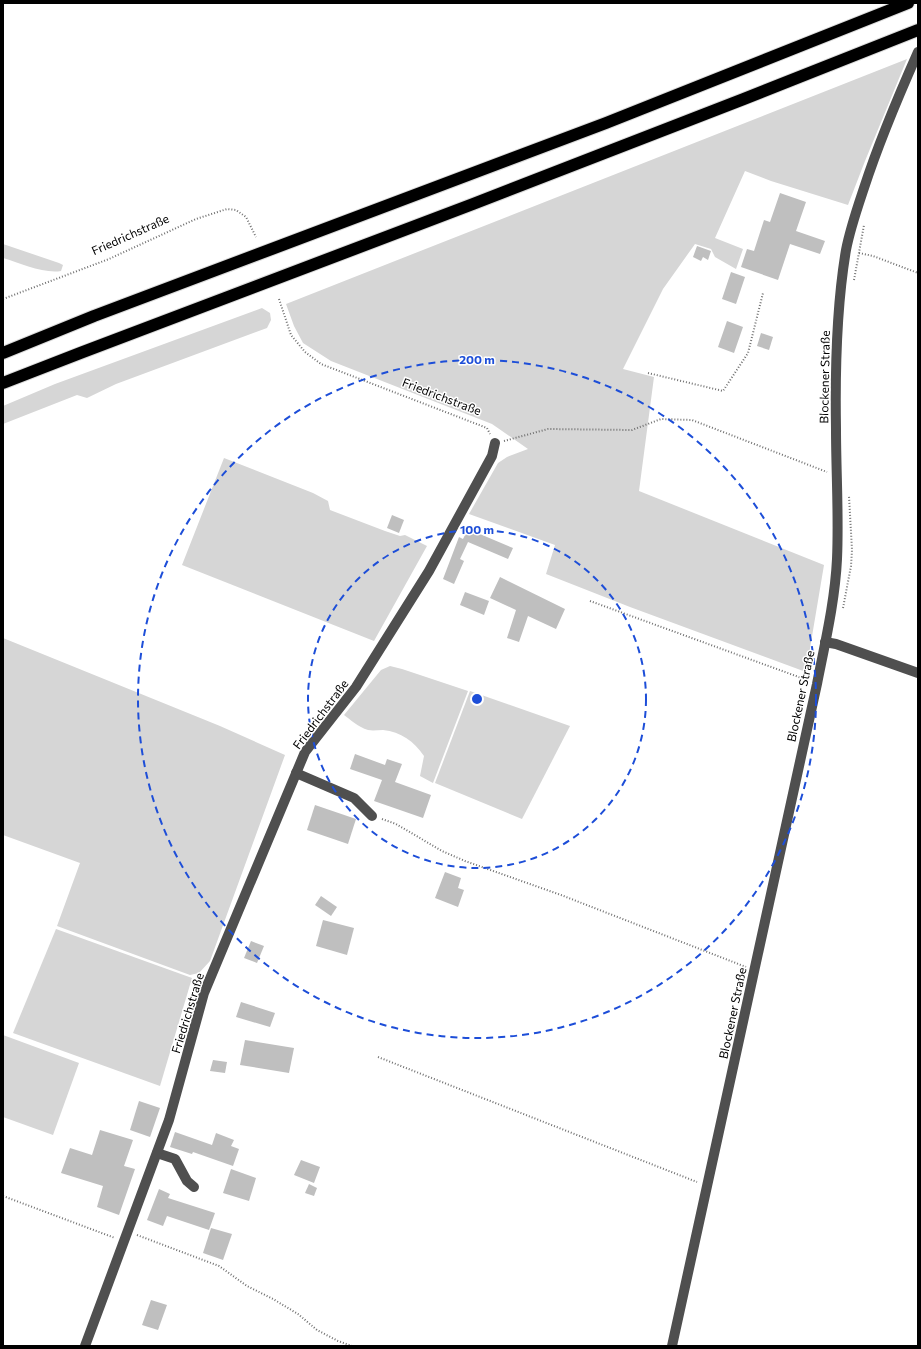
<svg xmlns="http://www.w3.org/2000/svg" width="921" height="1349" font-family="Commissioner,sans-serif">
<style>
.green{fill:#d6d6d6}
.building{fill:#bfbfbf}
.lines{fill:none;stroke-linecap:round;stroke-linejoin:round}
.highway-casing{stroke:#dbdbdb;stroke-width:14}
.path{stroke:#717171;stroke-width:2;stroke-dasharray:1 2;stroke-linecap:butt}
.minor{stroke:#4f4f4f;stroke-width:10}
.highway{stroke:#000;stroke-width:12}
.ring{fill:none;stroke:#1d4ed8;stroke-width:2;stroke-dasharray:7 5}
.labels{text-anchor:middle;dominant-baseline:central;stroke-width:3;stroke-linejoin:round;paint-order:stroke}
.street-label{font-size:12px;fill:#000;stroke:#fff}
.centre{fill:#1d4ed8;stroke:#fff;stroke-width:2}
.ring-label{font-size:12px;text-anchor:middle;font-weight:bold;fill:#1d4ed8;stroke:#fff;stroke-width:3;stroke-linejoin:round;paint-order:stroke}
</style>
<rect width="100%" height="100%" fill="#fff"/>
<g class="green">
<polygon points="907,59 865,161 848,205 771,181 745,171 715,238 743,249 736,269 715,257 711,249 695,244 663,289 623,369 654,377 639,491 824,565 806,672 630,607 546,574 555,545 469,514 498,463 507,457 528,449 492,424 331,361 303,343 294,326 286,304"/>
<path d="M 3,244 L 59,263 L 63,265 L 61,271 C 44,274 20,263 3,258 Z"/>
<polygon points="262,308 270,313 271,320 267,328 116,384 87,398 77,395 3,424 3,406 55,384"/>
<polygon points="224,458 313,493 328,501 330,510 385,531 400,536 405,535 427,546 374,641 182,565"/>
<polygon points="3,638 220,726 285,755 210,961 199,973 190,975 57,926 80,863 3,835"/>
<path d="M 390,666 L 402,669 L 468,691 L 433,783 L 420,776 L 424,756 C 414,741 401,732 383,730 C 378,730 373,731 368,730 C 358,727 351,720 344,715 L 381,670 Z"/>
<polygon points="470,691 570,726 522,819 435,783"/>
<polygon points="56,929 192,978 160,1086 13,1033"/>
<polygon points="3,1035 79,1063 53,1135 3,1117"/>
</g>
<g class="building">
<polygon points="780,193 806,202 796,231 825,241 820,254 790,244 778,280 741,267 747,249 754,251 764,220 770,222"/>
<polygon points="697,246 711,251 708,260 703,257 701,261 693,257"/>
<polygon points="731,272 745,277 736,304 722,299"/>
<polygon points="727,321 743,327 734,353 718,347"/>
<polygon points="761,333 773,337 769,350 757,346"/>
<polygon points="392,515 404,520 399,533 387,528"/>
<polygon points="468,529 513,548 508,559 468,542 460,559 464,561 454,584 443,579 459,537 463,539"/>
<polygon points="500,577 565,609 556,629 528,616 519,642 507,638 516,610 490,598"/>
<polygon points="465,592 489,601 484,615 460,605"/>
<polygon points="355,754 385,765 387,759 402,764 395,782 431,795 423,818 374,801 382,780 350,769"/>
<polygon points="315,805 356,819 348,844 307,830"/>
<polygon points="445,872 461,878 458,888 464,890 458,907 435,898"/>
<polygon points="321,896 337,907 331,916 315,905"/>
<polygon points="323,920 354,928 347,955 316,946"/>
<polygon points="251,941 264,946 257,963 244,958"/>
<polygon points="241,1002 275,1013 270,1027 236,1017"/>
<polygon points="245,1040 294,1048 289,1073 240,1065"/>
<polygon points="213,1060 227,1062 225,1073 210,1071"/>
<polygon points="139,1101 160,1108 150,1137 130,1130"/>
<polygon points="100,1130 133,1140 124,1166 135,1169 119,1215 97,1207 103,1186 61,1173 70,1148 92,1155"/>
<polygon points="175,1132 212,1145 216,1133 234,1140 231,1146 239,1149 233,1166 193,1152 192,1154 170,1147"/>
<polygon points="301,1160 320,1167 314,1183 294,1175"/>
<polygon points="231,1169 256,1178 249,1201 223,1193"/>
<polygon points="309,1184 317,1188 314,1196 305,1193"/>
<polygon points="159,1189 170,1194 168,1198 215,1213 209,1230 167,1216 163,1226 147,1220"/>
<polygon points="211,1228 232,1234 223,1260 203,1253"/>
<polygon points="151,1300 167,1305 158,1330 142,1325"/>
</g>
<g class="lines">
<g class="highway-casing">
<g id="highway">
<polyline points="3,353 94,316 606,123 908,3"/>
<path d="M 3,383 C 159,322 316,264 473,204 C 622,147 770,89 918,30"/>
</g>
</g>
<g class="path">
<polyline points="859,253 873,256 918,273"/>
<polyline points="854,280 864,225"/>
<polyline points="3,299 109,259 196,219 227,209 236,210 246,217 256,237"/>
<polyline points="279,299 291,335 305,352 321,364 487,428 490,434"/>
<polyline points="648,373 723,391 748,353 763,293"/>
<polyline points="504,441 548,429 632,430 661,419 692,420 827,472"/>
<polyline points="590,601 807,680"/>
<polyline points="843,608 851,566 852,550 849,496"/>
<polyline points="382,819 396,824 442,851 465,861 561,895 746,967"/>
<polyline points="378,1057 697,1182"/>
<polyline points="3,1196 115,1238"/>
<polyline points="137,1235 219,1266 247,1286 273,1299 298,1314 317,1330 338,1341 352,1346"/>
</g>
<g class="minor">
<polyline points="825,642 836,644 918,673"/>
<polyline points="296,773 354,798 372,816"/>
<polyline points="157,1153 175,1159 187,1181 194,1187"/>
<polyline points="85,1346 169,1120 204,993 305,752 356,687 429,571 492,456 495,443"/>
<path d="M 672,1346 L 817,684 C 825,643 835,601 837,559 C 839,515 836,472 836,429 C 835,370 836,309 846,250 C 850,229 857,209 864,188 C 879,142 898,97 918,52"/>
</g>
<use href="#highway" class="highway"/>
</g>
<g class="ring">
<circle cx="477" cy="699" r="169"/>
<circle cx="477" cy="699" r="339"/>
</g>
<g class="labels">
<g class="street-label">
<text transform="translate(130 234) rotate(-24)">Friedrichstraße</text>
<text transform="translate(824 377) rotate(-89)">Blockener Straße</text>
<text transform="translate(442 396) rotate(21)">Friedrichstraße</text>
<text transform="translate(800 696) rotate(-78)">Blockener Straße</text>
<text transform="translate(320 714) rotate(-53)">Friedrichstraße</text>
<text transform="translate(187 1013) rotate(-73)">Friedrichstraße</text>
<text transform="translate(732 1013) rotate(-78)">Blockener Straße</text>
</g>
</g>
<circle cx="477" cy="699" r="6" class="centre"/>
<g class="ring-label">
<text x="477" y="364">200 m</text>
<text x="477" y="534">100 m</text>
</g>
<rect width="921" height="1349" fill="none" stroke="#000000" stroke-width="8"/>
</svg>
